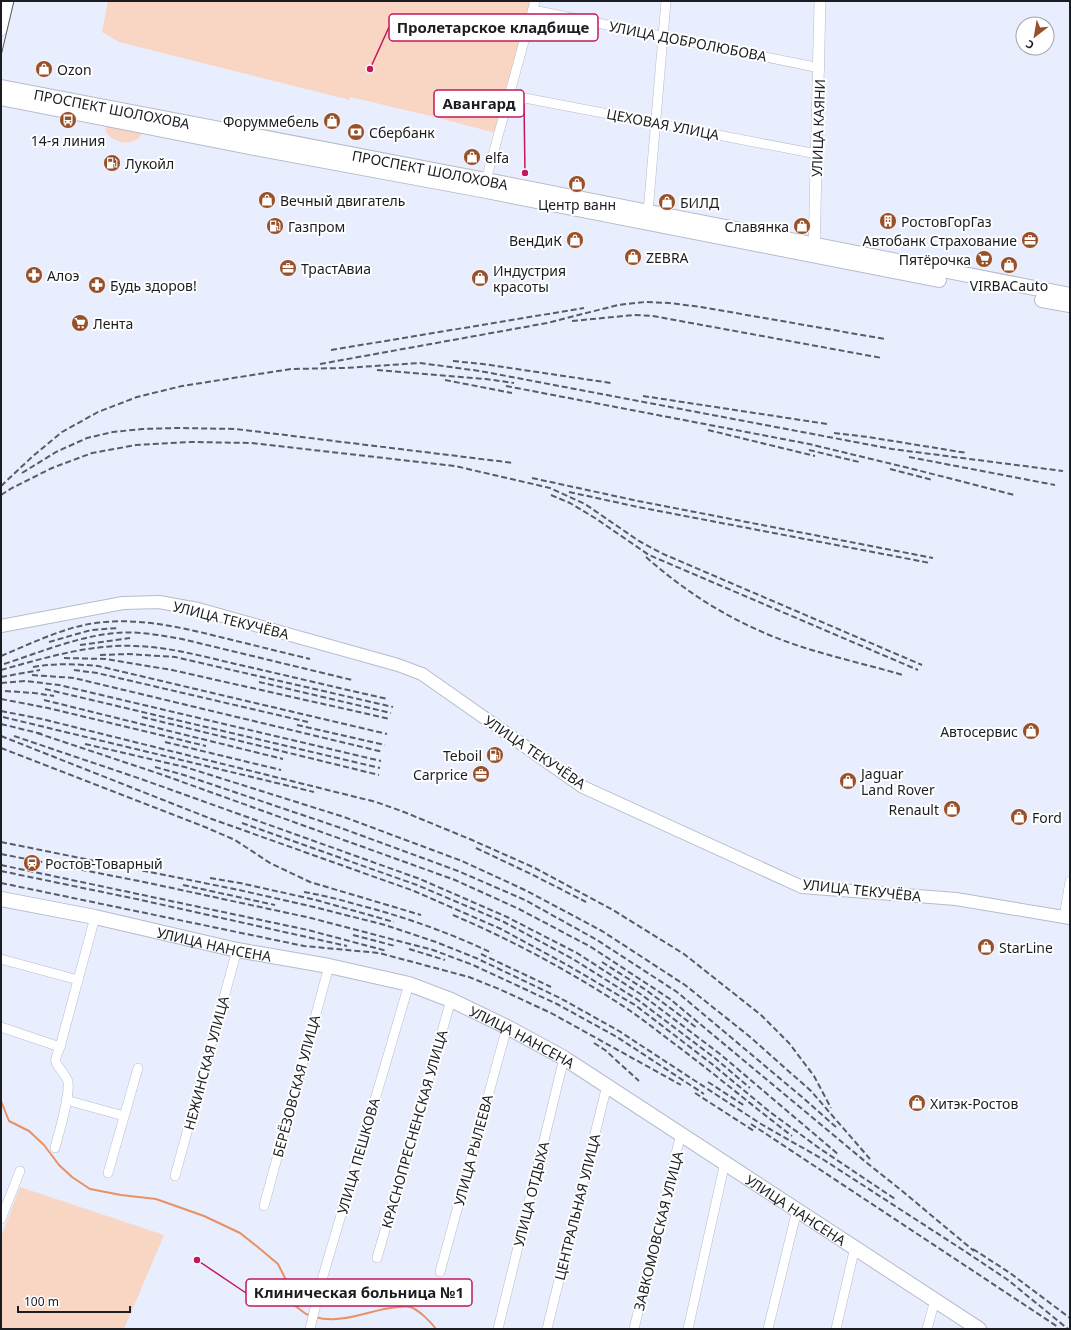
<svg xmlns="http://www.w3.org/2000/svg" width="1071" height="1330" font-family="'Noto Sans',sans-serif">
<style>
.green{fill:#f9d5c3}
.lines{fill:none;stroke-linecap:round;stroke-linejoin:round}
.stream{stroke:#e79165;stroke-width:2}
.minor-casing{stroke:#b6bccb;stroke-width:10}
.tertiary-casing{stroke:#b6bccb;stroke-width:12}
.secondary-casing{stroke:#b6bccb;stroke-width:14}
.primary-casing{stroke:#b6bccb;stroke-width:16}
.minor{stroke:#fff;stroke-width:9}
.tertiary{stroke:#fff;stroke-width:11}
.secondary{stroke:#fff;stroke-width:12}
.primary{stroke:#fff;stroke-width:14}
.tram{stroke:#595c64;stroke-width:1}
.rail{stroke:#595c64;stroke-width:2;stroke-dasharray:6 3;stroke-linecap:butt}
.labels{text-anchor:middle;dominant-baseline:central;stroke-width:4;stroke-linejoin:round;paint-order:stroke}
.street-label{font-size:14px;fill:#1b1d22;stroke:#fff}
.poi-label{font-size:14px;fill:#1b1d22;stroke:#fff;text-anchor:start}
.leader{fill:none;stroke:#c2185b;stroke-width:1.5}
.callout-dot{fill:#c2185b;stroke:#fff;stroke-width:1.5}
.callout{fill:#fff;stroke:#c2185b;stroke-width:1.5}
.callout-label{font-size:15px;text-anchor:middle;font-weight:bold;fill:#1b1d22}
</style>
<rect width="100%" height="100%" fill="#e8eefe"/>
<g class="green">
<polygon points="108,1 531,1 496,133 431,116 350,97 350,100 119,42 102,32"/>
<path d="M 107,125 L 142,133 C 135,148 112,144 105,130 Z"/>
<polygon points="20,1187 164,1235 124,1329 1,1329 1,1237"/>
</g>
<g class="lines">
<g class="stream">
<polyline points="1,1101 9,1121 29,1131 44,1145 59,1165 72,1177 90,1189 121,1195 156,1199 204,1216 240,1233 259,1248 278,1264 289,1286 294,1305 306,1314 311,1316"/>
<path d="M 315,1317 C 342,1325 371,1309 398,1307 C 401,1307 407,1306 410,1307 C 418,1309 431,1322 436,1329"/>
</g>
<g class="minor-casing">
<g id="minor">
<polyline points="533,10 820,68"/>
<polyline points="509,95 817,154"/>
<polyline points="486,180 535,1"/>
<polyline points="648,212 666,1"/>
<polyline points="1064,917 1070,881"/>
<polyline points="1,959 78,980"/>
<polyline points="1,1027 60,1047"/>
<polyline points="66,1100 124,1116"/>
<path d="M 55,1148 C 59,1132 70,1097 68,1082 C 68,1080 66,1078 65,1076 C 56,1061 52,1065 60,1047 L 95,917"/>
<polyline points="108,1173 138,1068"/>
<polyline points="175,1176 237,950"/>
<polyline points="264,1206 329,966"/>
<polyline points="1,1219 20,1171"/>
<polyline points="377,1258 451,1000"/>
<polyline points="440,1272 507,1027"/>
<polyline points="310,1329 321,1283 409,984"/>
<polyline points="498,1329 564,1058"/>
<polyline points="547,1329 607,1085"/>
<polyline points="634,1329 681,1133"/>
<polyline points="688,1329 725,1162"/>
<polyline points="768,1329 797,1210"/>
<polyline points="836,1329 855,1247"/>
<polyline points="927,1329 935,1300"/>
</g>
</g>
<g class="tertiary-casing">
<g id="tertiary">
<polyline points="1,30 8,1"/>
<polyline points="814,252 820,1"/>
</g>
</g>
<g class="secondary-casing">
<polyline id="secondary" points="1,626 123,603 159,602 198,609 398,665 422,674 583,787 802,887 956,899 1070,918"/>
</g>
<g class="primary-casing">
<g id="primary">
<path id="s1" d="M 1,87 L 486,180 L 1070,295"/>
<polyline points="1,98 249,147 476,189 939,280"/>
<polyline points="1042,300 1070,305"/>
<path id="s2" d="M 1,899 L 95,917 L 237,950 L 329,966 L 409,984 L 451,1000 L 507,1027 L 564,1058 L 979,1329"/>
</g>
</g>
<use href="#minor" class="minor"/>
<use href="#tertiary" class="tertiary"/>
<use href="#secondary" class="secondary"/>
<use href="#primary" class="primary"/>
<polyline class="tram" points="1,56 14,1"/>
<g class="rail">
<polyline points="572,321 634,315 653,316 882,358"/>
<polyline points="331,350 584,308"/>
<polyline points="453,361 483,364 611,383"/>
<polyline points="320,364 547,323 618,305 645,302 669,303 701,307 885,339"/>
<polyline points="377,370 486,379 514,383"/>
<polyline points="445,380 512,393"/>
<polyline points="506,386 809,444 917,470 1014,495"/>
<polyline points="643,396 827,424"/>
<polyline points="708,430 815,456"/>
<polyline points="834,433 868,437 967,453"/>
<polyline points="809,450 859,462"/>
<polyline points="909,457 1055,485"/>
<polyline points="890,469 933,480"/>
<polyline points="22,473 56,452 87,438 113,432 142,429 177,428 236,429 514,463"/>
<polyline points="532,478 638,501 933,558"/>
<polyline points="1,486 33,456 62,432 98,412 137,397 182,386 291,369 345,368 420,363 480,371 892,449 1063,471"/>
<polyline points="569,492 638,507 930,563"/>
<polyline points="1,495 12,488 52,468 92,453 136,445 191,442 251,443 455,466 550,488 585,504 639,541 661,553 922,665"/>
<polyline points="551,495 570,503 595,518 649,555 918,670"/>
<path d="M 646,557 C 680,587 717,612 758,630 C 803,651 855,661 903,675"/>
<polyline points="49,642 91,630 118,628"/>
<polyline points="80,645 130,638"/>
<polyline points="100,655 128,654 175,657 393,707"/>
<path d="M 1,656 C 30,644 58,630 89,624 C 135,616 180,627 224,638 C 253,645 281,652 310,659"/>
<polyline points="64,658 106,659 172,670 390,719"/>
<path d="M 4,664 C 41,652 76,637 115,633 C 138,631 160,635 182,639 L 352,680"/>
<path d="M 33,667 C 55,663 76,664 98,666 L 387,734"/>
<path d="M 1,670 C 44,658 90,644 135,646 C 171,647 205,657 240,665 C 289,676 338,688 388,699"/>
<polyline points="74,670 97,673 308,722"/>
<polyline points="32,675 74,678 383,752"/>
<polyline points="1,677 40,670"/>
<polyline points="259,682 391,713"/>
<polyline points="1,683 26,681 59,685 381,761"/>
<polyline points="45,689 380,768"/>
<polyline points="5,691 34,693 54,696"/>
<polyline points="1,699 48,708 206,746"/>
<polyline points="44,700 283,759"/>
<polyline points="1,711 42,719 376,802 404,812 472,840 535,868 613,910 684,954 761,1015 789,1043 814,1076 831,1108"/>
<polyline points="3,717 314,792"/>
<polyline points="142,717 379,775"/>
<polyline points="1,724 42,734"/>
<polyline points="297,725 385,745"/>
<polyline points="37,733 163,775 455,880 519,909 591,947 670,999 867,1163 901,1190 974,1251"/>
<polyline points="1,736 209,818 414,891 501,929 569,966 635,1005 712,1064 770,1112 819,1148 895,1199"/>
<polyline points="14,736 141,779 420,879 507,917 577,953 642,995 720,1054 839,1155"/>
<polyline points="165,742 281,770"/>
<polyline points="85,744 185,767 344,817 462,861 527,891 602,931 685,985 749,1036 811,1091 870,1159"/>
<polyline points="1,748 205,827 235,840 270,863 310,882 421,915"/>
<polyline points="155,767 184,775 341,828 458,871 525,900 597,940 677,992 802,1097 836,1127"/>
<polyline points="242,823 417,885 504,922 573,959 638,1000 716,1059 750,1088"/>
<polyline points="1,842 239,890 314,907 385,925 436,942 476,958 560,998 619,1031 761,1124 824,1160 963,1250 1008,1280 1068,1329"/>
<polyline points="476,848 533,875 586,902"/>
<polyline points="1,854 144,882 311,918 433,950 473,965 557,1004 617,1037 704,1094"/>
<polyline points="1,865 308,930 387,951"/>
<polyline points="1,871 141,900 347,946"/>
<polyline points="210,878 240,883 316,900 394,922"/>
<polyline points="1,883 304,946 379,953 469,977 499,989 551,1013 681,1085"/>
<polyline points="183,885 275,905"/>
<path d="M 304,892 C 321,895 338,899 355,904 C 402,916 448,932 492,953"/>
<path d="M 453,915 C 514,941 573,973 629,1010 C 642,1019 655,1029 668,1039 C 710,1070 750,1104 792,1136"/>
<polyline points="353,935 395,946"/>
<polyline points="409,949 445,960"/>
<polyline points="481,954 551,987"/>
<polyline points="602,962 646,990 697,1028"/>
<polyline points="594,1043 605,1050 639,1081"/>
<polyline points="708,1082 745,1106"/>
<polyline points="695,1093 754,1131"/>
<polyline points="751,1124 1058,1327"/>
<polyline points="973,1249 1010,1273 1070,1318"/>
</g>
</g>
<defs>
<g id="shop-disc" transform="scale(0.9)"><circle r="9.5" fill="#975029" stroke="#fff"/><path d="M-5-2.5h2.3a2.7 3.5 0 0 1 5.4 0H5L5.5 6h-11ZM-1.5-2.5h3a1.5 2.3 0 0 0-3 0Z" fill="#fff"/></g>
<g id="bus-disc" transform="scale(0.9)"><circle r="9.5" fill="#975029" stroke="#fff"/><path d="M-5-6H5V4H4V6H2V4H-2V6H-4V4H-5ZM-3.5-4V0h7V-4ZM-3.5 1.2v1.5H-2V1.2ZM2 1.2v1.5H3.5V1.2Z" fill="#fff"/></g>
<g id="bank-disc" transform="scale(0.9)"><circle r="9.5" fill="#975029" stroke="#fff"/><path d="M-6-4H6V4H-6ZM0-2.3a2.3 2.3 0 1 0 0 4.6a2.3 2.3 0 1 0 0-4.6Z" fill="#fff"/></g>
<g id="fuel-disc" transform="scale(0.9)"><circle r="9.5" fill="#975029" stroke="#fff"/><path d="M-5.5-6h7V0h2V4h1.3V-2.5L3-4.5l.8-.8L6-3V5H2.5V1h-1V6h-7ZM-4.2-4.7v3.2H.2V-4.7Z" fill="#fff"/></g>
<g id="building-disc" transform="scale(0.9)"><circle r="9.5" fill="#975029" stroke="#fff"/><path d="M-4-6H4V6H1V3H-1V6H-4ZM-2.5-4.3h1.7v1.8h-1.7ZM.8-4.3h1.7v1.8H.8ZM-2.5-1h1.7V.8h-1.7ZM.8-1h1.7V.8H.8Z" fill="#fff"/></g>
<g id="office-disc" transform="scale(0.9)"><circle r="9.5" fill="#975029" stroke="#fff"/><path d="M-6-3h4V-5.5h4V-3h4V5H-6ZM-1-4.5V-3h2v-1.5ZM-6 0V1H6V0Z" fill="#fff"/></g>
<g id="supermarket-disc" transform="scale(0.9)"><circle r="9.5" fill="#975029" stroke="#fff"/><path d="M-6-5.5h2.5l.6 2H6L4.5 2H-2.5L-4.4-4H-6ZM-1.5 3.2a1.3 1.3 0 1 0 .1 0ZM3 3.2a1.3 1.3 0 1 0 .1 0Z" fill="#fff"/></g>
<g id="pharmacy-disc" transform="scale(0.9)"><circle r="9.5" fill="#975029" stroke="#fff"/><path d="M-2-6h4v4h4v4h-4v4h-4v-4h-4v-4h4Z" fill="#fff"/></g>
<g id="station-disc" transform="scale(0.9)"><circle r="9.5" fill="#975029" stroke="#fff"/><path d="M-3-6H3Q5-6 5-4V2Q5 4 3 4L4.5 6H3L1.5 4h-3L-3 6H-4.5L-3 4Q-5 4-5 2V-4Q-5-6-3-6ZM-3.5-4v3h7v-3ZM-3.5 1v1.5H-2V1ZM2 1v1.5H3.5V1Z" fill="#fff"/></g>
</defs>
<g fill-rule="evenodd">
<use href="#shop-disc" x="44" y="69"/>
<use href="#bus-disc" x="68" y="120"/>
<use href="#shop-disc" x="332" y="121"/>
<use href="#bank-disc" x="356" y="132"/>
<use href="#shop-disc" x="472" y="157"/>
<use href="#fuel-disc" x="112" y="163"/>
<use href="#shop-disc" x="577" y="184"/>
<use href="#shop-disc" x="267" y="200"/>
<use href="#shop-disc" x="667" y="202"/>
<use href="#building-disc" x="888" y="221"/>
<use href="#fuel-disc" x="275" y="226"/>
<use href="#shop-disc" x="802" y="226"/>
<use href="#shop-disc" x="575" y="240"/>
<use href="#office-disc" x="1030" y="240"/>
<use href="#shop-disc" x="633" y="257"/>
<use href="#supermarket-disc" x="984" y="259"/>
<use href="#shop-disc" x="1009" y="265"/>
<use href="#office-disc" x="288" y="268"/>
<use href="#pharmacy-disc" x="34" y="275"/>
<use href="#shop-disc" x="480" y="278"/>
<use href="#pharmacy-disc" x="97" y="285"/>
<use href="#supermarket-disc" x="80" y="323"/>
<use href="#shop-disc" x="1031" y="731"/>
<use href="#fuel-disc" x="495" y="755"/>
<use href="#office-disc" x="481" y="774"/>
<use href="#shop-disc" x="848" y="781"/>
<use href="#shop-disc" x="952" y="809"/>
<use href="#shop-disc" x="1019" y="817"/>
<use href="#station-disc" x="32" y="863"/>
<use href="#shop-disc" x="986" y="947"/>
<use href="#shop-disc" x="917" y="1103"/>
</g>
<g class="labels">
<g class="street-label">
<text transform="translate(688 41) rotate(11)">УЛИЦА ДОБРОЛЮБОВА</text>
<text stroke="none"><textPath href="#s1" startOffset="113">ПРОСПЕКТ ШОЛОХОВА</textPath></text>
<text transform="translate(663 124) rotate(11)">ЦЕХОВАЯ УЛИЦА</text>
<text transform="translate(818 128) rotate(-88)">УЛИЦА КАЯНИ</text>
<text stroke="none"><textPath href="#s1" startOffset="437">ПРОСПЕКТ ШОЛОХОВА</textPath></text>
<text transform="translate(231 620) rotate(14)">УЛИЦА ТЕКУЧЁВА</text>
<text transform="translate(535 752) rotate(34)">УЛИЦА ТЕКУЧЁВА</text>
<text transform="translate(862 890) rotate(6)">УЛИЦА ТЕКУЧЁВА</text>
<text stroke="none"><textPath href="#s2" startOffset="218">УЛИЦА НАНСЕНА</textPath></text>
<text stroke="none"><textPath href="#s2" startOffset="542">УЛИЦА НАНСЕНА</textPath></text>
<text transform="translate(206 1063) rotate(-75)">НЕЖИНСКАЯ УЛИЦА</text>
<text transform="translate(296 1086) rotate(-75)">БЕРЁЗОВСКАЯ УЛИЦА</text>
<text transform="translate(414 1129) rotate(-74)">КРАСНОПРЕСНЕНСКАЯ УЛИЦА</text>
<text transform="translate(473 1150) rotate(-75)">УЛИЦА РЫЛЕЕВА</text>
<text transform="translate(358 1156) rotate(-74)">УЛИЦА ПЕШКОВА</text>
<text transform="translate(531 1194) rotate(-76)">УЛИЦА ОТДЫХА</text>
<text transform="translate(577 1207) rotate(-76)">ЦЕНТРАЛЬНАЯ УЛИЦА</text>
<text stroke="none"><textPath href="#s2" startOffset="866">УЛИЦА НАНСЕНА</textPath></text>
<text transform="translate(658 1231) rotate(-76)">ЗАВКОМОВСКАЯ УЛИЦА</text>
</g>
<g class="poi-label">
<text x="57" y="69">Ozon</text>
<text x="319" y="121" text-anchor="end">Форуммебель</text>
<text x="369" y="132">Сбербанк</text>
<text x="68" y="140" text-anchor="middle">14-я линия</text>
<text x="485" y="157">elfa</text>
<text x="125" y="163">Лукойл</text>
<text x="280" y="200">Вечный двигатель</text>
<text x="680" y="202">БИЛД</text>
<text x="577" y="204" text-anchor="middle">Центр ванн</text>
<text x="901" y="221">РостовГорГаз</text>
<text x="288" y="226">Газпром</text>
<text x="789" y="226" text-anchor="end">Славянка</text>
<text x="562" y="240" text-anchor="end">ВенДиК</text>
<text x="1017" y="240" text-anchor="end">Автобанк Страхование</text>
<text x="646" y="257">ZEBRA</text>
<text x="971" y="259" text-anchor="end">Пятёрочка</text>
<text x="301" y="268">ТрастАвиа</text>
<text x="493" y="270">Индустрия<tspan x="493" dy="16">красоты</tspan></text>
<text x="47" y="275">Алоэ</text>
<text x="110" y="285">Будь здоров!</text>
<text x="1009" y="285" text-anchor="middle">VIRBACauto</text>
<text x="93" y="323">Лента</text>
<text x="1018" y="731" text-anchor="end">Автосервис</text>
<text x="482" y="755" text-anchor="end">Teboil</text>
<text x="861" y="773">Jaguar<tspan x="861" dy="16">Land Rover</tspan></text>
<text x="468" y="774" text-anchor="end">Carprice</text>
<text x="939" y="809" text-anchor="end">Renault</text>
<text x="1032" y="817">Ford</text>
<text x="45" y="863">Ростов-Товарный</text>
<text x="999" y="947">StarLine</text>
<text x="930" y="1103">Хитэк-Ростов</text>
</g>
</g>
<path class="leader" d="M370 69L389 27M525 173L524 104M197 1260L246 1293"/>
<g class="callout-dot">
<circle cx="370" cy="69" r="4"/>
<circle cx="525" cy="173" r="4"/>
<circle cx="197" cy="1260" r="4"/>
</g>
<g class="callout">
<rect x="389" y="14" width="209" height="27" rx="4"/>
<rect x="434" y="90" width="90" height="27" rx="4"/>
<rect x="246" y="1279" width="226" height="27" rx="4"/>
</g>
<g class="callout-label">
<text x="493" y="33">Пролетарское кладбище</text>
<text x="479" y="109">Авангард</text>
<text x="359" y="1298">Клиническая больница №1</text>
</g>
<rect width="1071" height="1330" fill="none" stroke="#1b1d22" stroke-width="4"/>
<g transform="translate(1035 36) rotate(211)"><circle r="19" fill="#ffffff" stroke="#a4a5a7"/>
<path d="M0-3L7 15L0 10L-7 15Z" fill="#975029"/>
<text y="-6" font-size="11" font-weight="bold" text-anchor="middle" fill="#1b1d22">С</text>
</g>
<path d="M18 1306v6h112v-6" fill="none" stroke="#1b1d22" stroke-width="2"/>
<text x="24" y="1306" font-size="12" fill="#1b1d22" stroke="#ffffff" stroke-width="3" paint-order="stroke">100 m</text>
</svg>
